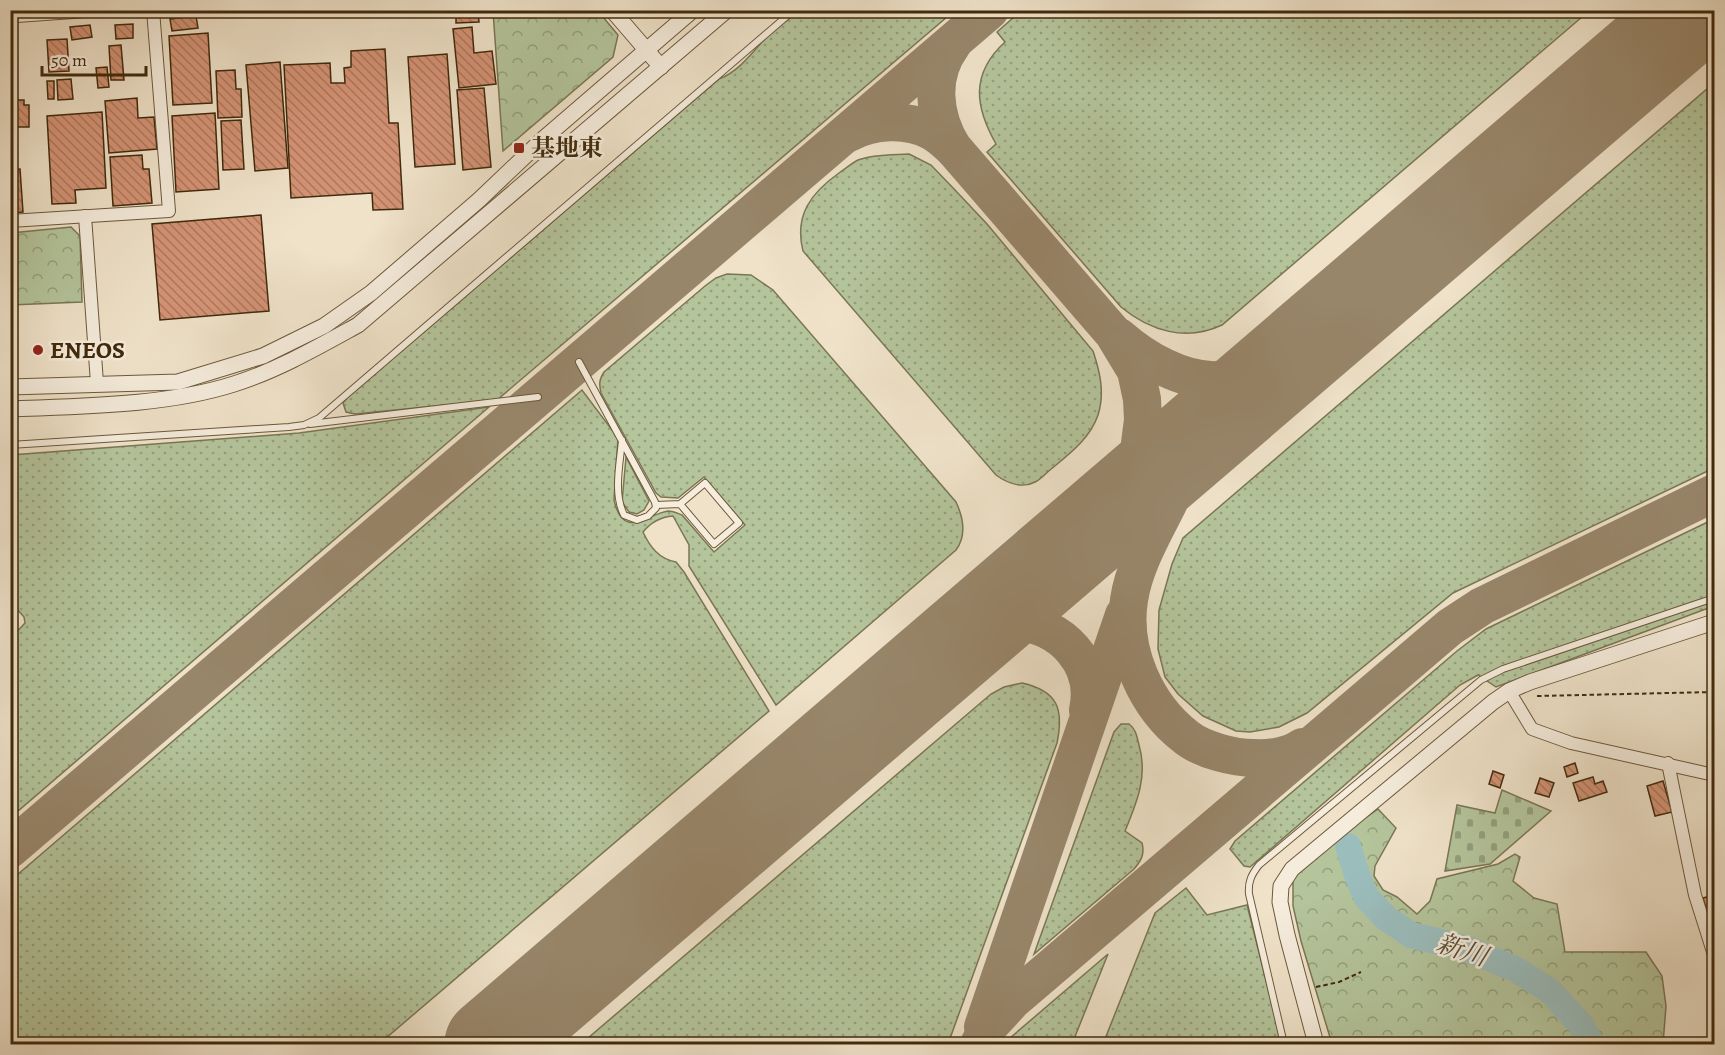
<svg xmlns="http://www.w3.org/2000/svg" width="1725" height="1055" font-family="Alegreya,'Noto Serif JP',serif">
<style>
.grass{fill:url(#grass-dots);stroke:#7a7754;stroke-width:1.5}
.forest{fill:url(#forest-crowns);stroke:#7a7754;stroke-width:1.5}
.cemetery{fill:url(#cemetery-stones);stroke:#7a7754;stroke-width:1.5}
.lines{fill:none;stroke-linecap:round;stroke-linejoin:round}
.river{stroke:#9bbdbc;stroke-width:26}
.taxiway{stroke:#98866a;stroke-width:38}
.runway{stroke:#98866a;stroke-width:93}
.building{fill:url(#building-back-hatch);stroke:#402a0c;stroke-width:1.5}
.service-casing{stroke:#6c583b;stroke-width:8}
.minor-casing{stroke:#6c583b;stroke-width:14}
.tertiary-casing{stroke:#6c583b;stroke-width:17}
.path{stroke:#402a0c;stroke-width:2;stroke-dasharray:4.5 3;stroke-linecap:butt}
.service{stroke:#f5ecdc;stroke-width:6}
.minor{stroke:#f5ecdc;stroke-width:12}
.tertiary{stroke:#f5ecdc;stroke-width:15}
.poi-dot{fill:#8f2418;stroke:#f5ecdc;stroke-width:2}
.labels{text-anchor:middle;dominant-baseline:central;stroke-width:5;stroke-linejoin:round;paint-order:stroke}
.poi-label{font-size:24px;font-weight:bold;fill:#402a0c;stroke:#f5ecdc;text-anchor:start}
.water-label{font-size:26px;font-style:italic;fill:#574f38;stroke:#f5ecdc}
</style>
<defs>
<pattern id="grass-dots" width="8" height="8" patternUnits="userSpaceOnUse" patternTransform="scale(1.5)"><rect width="8" height="8" fill="#b4c49b"/><path d="M2 2h.1M6 6h.1" fill="none" stroke="#949f7d" stroke-width="1.8" stroke-linecap="round"/></pattern>
<pattern id="forest-crowns" width="20" height="18" patternUnits="userSpaceOnUse" patternTransform="scale(1.5)"><rect width="20" height="18" fill="#b4c49b"/><path d="M2 6a3 3 0 1 1 6 0M12 15a3 3 0 1 1 6 0" fill="none" stroke="#949f7d"/></pattern>
<pattern id="cemetery-stones" width="16" height="16" patternUnits="userSpaceOnUse" patternTransform="scale(1.5)"><rect width="16" height="16" fill="#b4c49b"/><path d="M2 7V4a2 2 0 0 1 4 0v3zM10 15v-3a2 2 0 0 1 4 0v3z" fill="#949f7d"/></pattern>
<pattern id="building-back-hatch" width="6" height="6" patternUnits="userSpaceOnUse" patternTransform="scale(1.5)"><rect width="6" height="6" fill="#d49375"/><path d="M-1 5l2 2M0 0l6 6M5-1l2 2" fill="none" stroke="#ad785e"/></pattern>
</defs>
<rect width="100%" height="100%" fill="#efe2c9"/>
<filter id="stains"><feTurbulence type="fractalNoise" baseFrequency=".00333" numOctaves="4"/><feColorMatrix values="0 0 0 0 .2 0 0 0 0 .09 0 0 0 0 .02 0 0 0 .5 -.17"/></filter>
<radialGradient id="worn" r=".72"><stop offset=".6" stop-color="#630" stop-opacity="0"/><stop offset="1" stop-color="#630" stop-opacity=".3"/></radialGradient>
<g class="grass">
<path d="M 1022,10 L 1589,10 L 1589,11 L 1222,325 C 1186,342 1150,331 1121,307 L 987,152 L 996,144 C 975,107 970,74 1005,42 L 997,32 Z"/>
<path d="M 798,11 L 954,11 L 497,400 L 355,414 L 346,412 L 343,403 L 348,397 L 719,79 C 736,73 750,56 762,42 C 772,30 787,21 798,11 Z"/>
<polygon points="1714,83 1714,468 1453,593 1307,713 1279,727 1250,732 1236,731 1203,716 1178,694 1165,677 1158,649 1159,610 1172,564 1183,538"/>
<path d="M 909,154 L 931,165 L 955,190 L 987,224 L 1093,351 C 1100,372 1105,393 1098,415 C 1090,439 1068,455 1050,470 C 1045,474 1040,480 1035,482 C 1022,489 1007,483 996,475 L 803,251 C 794,215 811,193 839,173 C 845,169 852,163 858,160 C 874,154 893,155 909,154 Z"/>
<path d="M 727,274 L 751,275 L 773,290 L 956,502 C 963,517 967,535 956,550 L 776,705 L 689,566 L 689,545 L 673,516 C 661,517 651,522 643,532 C 650,547 659,559 676,562 L 684,572 L 769,711 L 379,1044 L 11,1044 L 10,881 L 582,390 L 618,438 L 614,500 C 623,541 647,514 668,511 C 673,511 677,513 682,515 L 714,552 L 745,525 L 704,477 L 678,498 L 661,497 L 656,493 L 601,393 C 599,384 599,380 604,372 L 705,286 L 716,278 Z"/>
<polygon points="489,407 11,817 11,638 25,623 24,617 11,602 11,455 299,433"/>
<polygon points="626,457 649,501 644,510 637,514 629,512 622,502"/>
<polygon points="1714,519 1714,606 1496,687 1478,675 1460,685 1250,867 1244,866 1230,849 1235,841 1457,651 1486,629"/>
<path d="M 1022,683 C 1058,691 1064,709 1057,743 L 948,1044 L 581,1044 L 991,694 L 1004,687 Z"/>
<path d="M 1121,724 L 1129,724 C 1136,729 1137,737 1139,745 C 1148,776 1137,802 1125,831 L 1142,843 C 1145,854 1141,861 1134,869 L 1034,954 L 1114,732 Z"/>
<polygon points="1186,888 1207,915 1247,905 1282,1044 1103,1044 1155,913"/>
<polygon points="1108,954 1072,1044 1005,1044 1010,1038"/>
</g>
<g class="forest">
<polygon points="493,11 598,11 618,35 613,57 503,151"/>
<polygon points="71,227 80,236 82,302 11,305 11,233"/>
<polygon points="1378,809 1396,828 1375,866 1374,876 1383,890 1397,897 1417,914 1430,901 1437,879 1498,864 1515,854 1520,857 1513,881 1534,898 1557,904 1565,952 1646,952 1662,976 1666,1006 1663,1044 1332,1044 1301,941 1293,906 1293,878 1358,823"/>
</g>
<polygon class="cemetery" points="1502,790 1551,811 1490,864 1445,871 1457,805 1495,813"/>
<g class="lines">
<polyline class="river" points="1348,846 1358,878 1366,897 1387,919 1411,935 1465,948 1515,969 1550,991 1581,1025 1592,1044"/>
<g class="taxiway">
<path d="M 952,45 C 929,76 933,116 953,148 L 1113,333 L 1136,371 L 1142,399 L 1143,420 L 1138,459 L 1112,502 L 1088,532"/>
<path d="M 849,133 C 872,120 907,118 931,131 C 939,135 946,142 953,148"/>
<path d="M 1119,337 C 1144,359 1183,382 1218,380 C 1254,378 1287,355 1317,336"/>
<path d="M 1227,413 C 1214,429 1199,445 1187,463 C 1180,475 1174,490 1168,504 C 1153,534 1134,566 1129,600 C 1121,651 1146,706 1186,737 C 1202,750 1234,758 1254,758 C 1270,759 1289,756 1302,747"/>
<path d="M 954,647 C 965,640 976,629 989,625 C 998,621 1007,622 1016,622 C 1062,625 1098,664 1088,710"/>
<polyline points="10,849 990,10"/>
<polyline points="983,1027 1124,615"/>
<polyline points="979,1044 990,1025 1013,1000 1450,627 1482,606 1714,493"/>
</g>
<polyline class="runway" points="491,1044 1697,10"/>
</g>
<g class="building">
<polygon points="456,10 478,10 479,22 456,23"/>
<polygon points="196,16 198,28 172,31 170,19"/>
<polygon points="133,24 133,38 116,39 115,25"/>
<polygon points="90,25 92,37 72,40 70,27"/>
<polygon points="472,27 474,53 492,51 496,84 459,88 453,29"/>
<polygon points="208,33 212,103 173,105 169,36"/>
<polygon points="67,39 69,71 49,72 47,40"/>
<polygon points="121,45 124,80 111,80 109,46"/>
<polygon points="385,49 389,123 398,123 403,209 373,210 372,193 291,198 284,65 330,63 331,83 345,83 344,68 351,67 351,51"/>
<polygon points="447,54 455,164 415,167 408,57"/>
<polygon points="280,62 288,168 255,171 246,65"/>
<polygon points="107,67 109,87 98,88 96,68"/>
<polygon points="235,70 236,89 241,89 242,117 218,118 216,71"/>
<polygon points="71,79 73,99 58,100 57,80"/>
<polygon points="47,81 54,81 54,99 48,99"/>
<polygon points="484,88 491,167 463,170 457,90"/>
<polygon points="137,98 138,118 154,117 157,149 109,153 105,101"/>
<polygon points="10,100 24,100 24,105 29,105 29,127 10,127"/>
<polygon points="102,112 106,188 75,190 76,203 52,204 47,116"/>
<polygon points="215,113 219,189 176,192 172,116"/>
<polygon points="241,120 244,169 223,170 221,121"/>
<polygon points="142,155 143,169 149,169 152,203 113,206 110,157"/>
<polygon points="20,169 23,212 10,213 10,170"/>
<polygon points="261,215 269,311 160,320 152,224"/>
<polygon points="1575,763 1578,773 1567,777 1564,767"/>
<polygon points="1493,771 1504,775 1500,788 1489,784"/>
<polygon points="1593,777 1595,784 1603,781 1607,792 1579,801 1573,783"/>
<polygon points="1540,778 1554,783 1549,797 1535,793"/>
<polygon points="1663,781 1672,812 1655,816 1647,786"/>
<polygon points="1714,895 1714,915 1708,916 1703,898"/>
</g>
<g class="lines">
<g class="service-casing">
<g id="service">
<path d="M 579,362 L 655,502 L 656,508 L 648,516 L 637,520 L 624,515 C 613,493 620,464 622,440"/>
<polyline points="310,424 538,397"/>
<polyline points="10,445 289,427 304,425 319,418 794,10"/>
<polyline points="656,505 680,504 705,483 739,523 714,544 680,504"/>
<path d="M 1284,1044 L 1249,894 C 1248,882 1251,875 1259,865 L 1481,680 L 1503,669 L 1714,598"/>
</g>
</g>
<g class="minor-casing">
<g id="minor">
<polyline points="85,216 97,383"/>
<polyline points="10,221 169,211 153,10"/>
<polyline points="1509,691 1532,729 1571,743 1714,775"/>
<polyline points="1668,763 1695,895 1714,955"/>
</g>
</g>
<g class="tertiary-casing">
<g id="tertiary">
<polyline points="612,10 661,67"/>
<polyline points="10,15 80,10"/>
<polyline points="10,387 178,382 263,356 324,326 371,293 479,200 542,140 693,10"/>
<path d="M 10,409 C 82,406 165,406 234,384 C 278,370 318,347 358,325 L 727,10"/>
<polyline points="1316,1044 1287,935 1280,902 1281,886 1292,869 1493,702 1509,691 1530,682 1714,622"/>
</g>
</g>
<g class="path">
<polyline points="1537,696 1714,692"/>
<polyline points="1316,987 1339,982 1361,972"/>
</g>
<use href="#service" class="service"/>
<use href="#minor" class="minor"/>
<use href="#tertiary" class="tertiary"/>
</g>
<g class="poi-dot">
<rect x="513" y="142" width="12" height="12" rx="3"/>
<circle cx="38" cy="350" r="6"/>
</g>
<g class="labels">
<g class="poi-label">
<text x="531" y="148">基地東</text>
<text x="50" y="350">ENEOS</text>
</g>
<g class="water-label">
<text transform="translate(1462 950) rotate(18)">新川</text>
</g>
</g>
<rect width="1725" height="1055" fill="none" stroke="#efe2c9" stroke-width="36"/>
<rect x="12" y="12" width="1701" height="1031" fill="none" stroke="#402a0c" stroke-width="3"/>
<rect x="18" y="18" width="1689" height="1019" fill="none" stroke="#402a0c" stroke-width="1.5"/>
<path d="M42 66v9h104v-9" fill="none" stroke="#402a0c" stroke-width="3"/>
<text x="51" y="66" font-size="18" fill="#402a0c" stroke="#f5ecdc" stroke-width="4.5" paint-order="stroke">50 m</text>
<rect width="100%" height="100%" filter="url(#stains)"/>
<rect width="100%" height="100%" fill="url(#worn)"/>
</svg>
